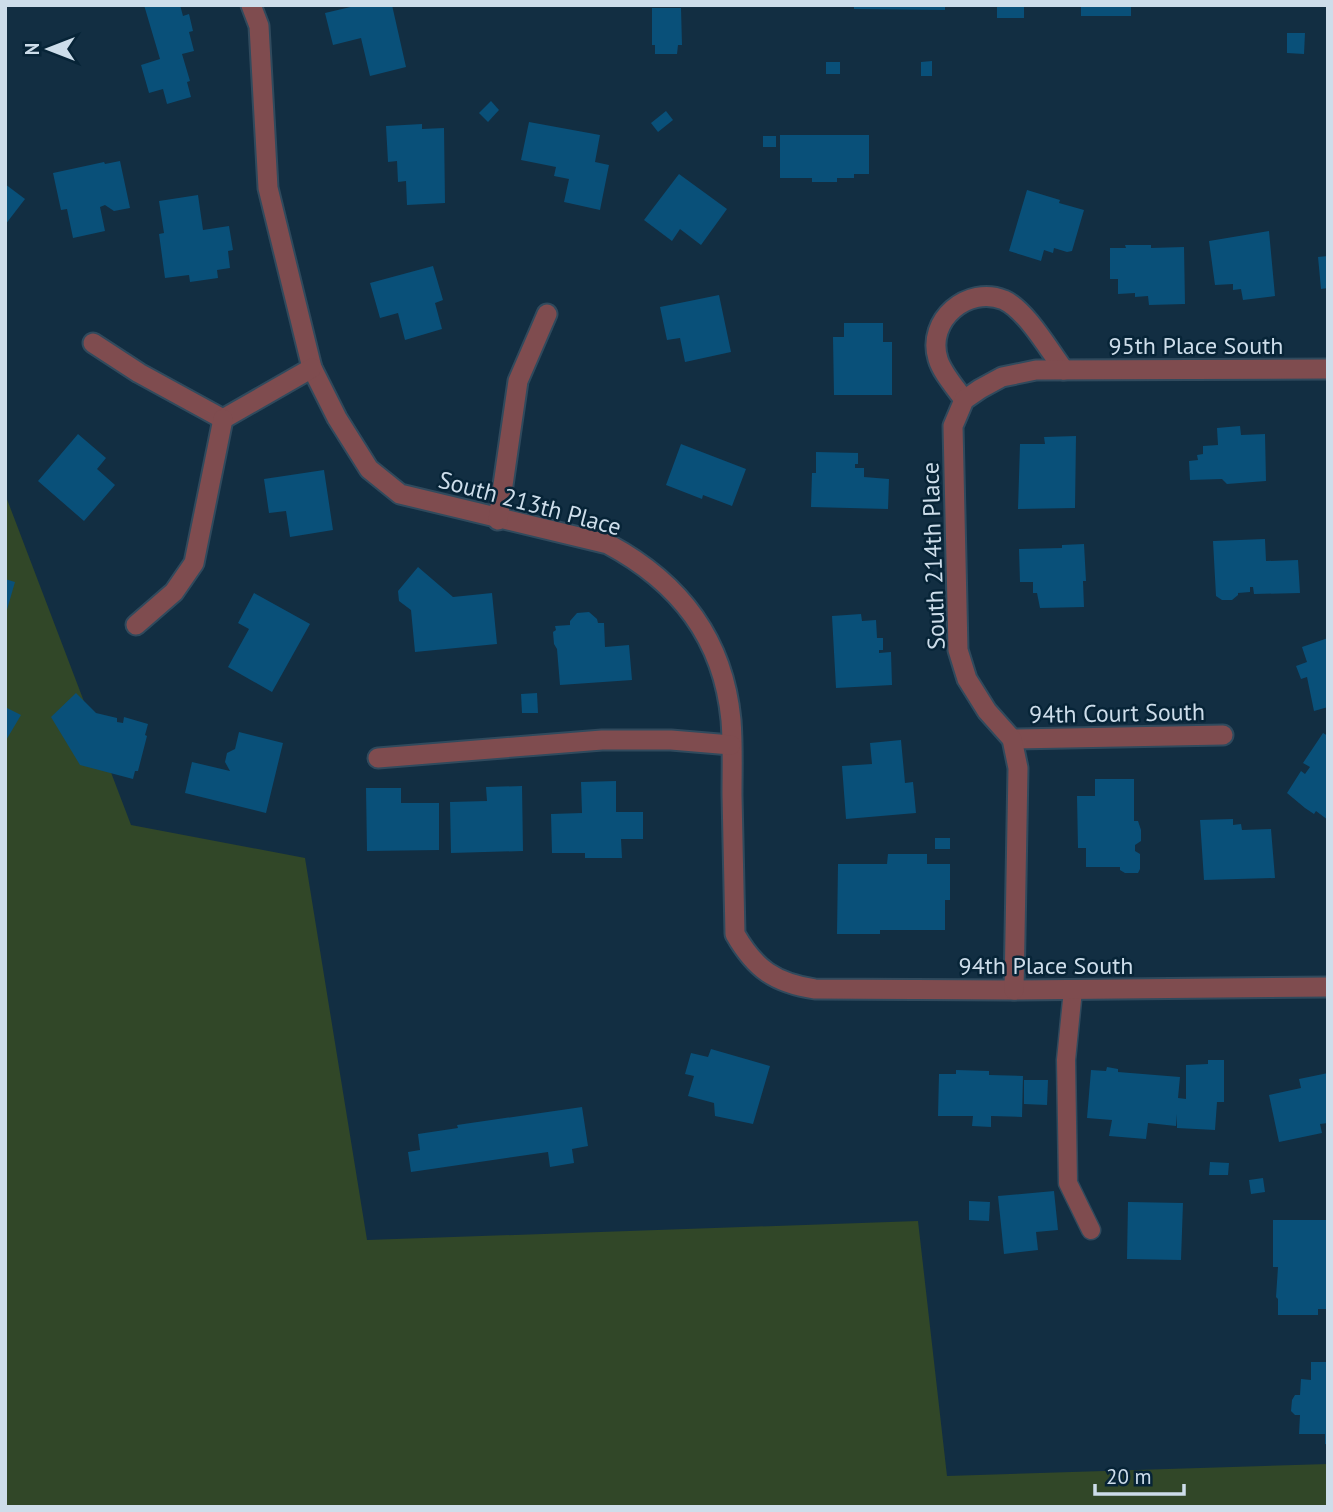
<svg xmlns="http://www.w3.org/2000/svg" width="1333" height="1512" font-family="'PT Sans',sans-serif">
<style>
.green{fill:#314728}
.building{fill:#095079}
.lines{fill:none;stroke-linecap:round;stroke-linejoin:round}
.service-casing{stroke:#304a5d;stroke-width:21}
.minor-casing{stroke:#304a5d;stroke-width:23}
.service{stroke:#7f4c4f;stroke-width:18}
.minor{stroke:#7f4c4f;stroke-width:19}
.labels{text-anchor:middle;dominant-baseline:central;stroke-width:5;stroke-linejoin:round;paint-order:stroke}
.street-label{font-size:24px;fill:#cdddea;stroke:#072437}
</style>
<rect width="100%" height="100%" fill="#122e42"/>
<polygon class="green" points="5,494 131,825 305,858 367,1240 918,1221 947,1476 1328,1464 1328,1507 5,1507"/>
<g class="building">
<polygon points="144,5 180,5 183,16 189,14 193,31 189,32 194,51 182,54 190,81 187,82 191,97 167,104 163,89 149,93 141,65 160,59"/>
<polygon points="359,5 392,5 406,67 370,76 361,38 333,45 325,13"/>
<polygon points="854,5 945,5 945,10 854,9"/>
<rect x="997" y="5" width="27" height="13"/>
<rect x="1081" y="5" width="50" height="11"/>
<polygon points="652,8 681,8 682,45 678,45 677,54 655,54 655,45 652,45"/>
<polygon points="1287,33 1305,33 1304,54 1287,53"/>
<polygon points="932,61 932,76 921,76 921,62"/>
<rect x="826" y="62" width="14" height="12"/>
<polygon points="491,101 499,110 488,122 479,113"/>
<polygon points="666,111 673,120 658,132 651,123"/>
<polygon points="529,122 600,135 595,162 609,165 600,210 564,202 569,179 554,176 556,167 521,160"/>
<polygon points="422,124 422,129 444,128 445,203 407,205 406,181 398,182 397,161 388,162 386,126"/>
<polygon points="780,135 869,135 869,174 854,174 854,178 837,178 837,182 812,182 812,178 780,178"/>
<rect x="763" y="136" width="13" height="11"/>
<polygon points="120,161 130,208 114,211 105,205 100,207 105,231 73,238 67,209 61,210 53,173 104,162 105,164"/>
<polygon points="679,174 727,209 701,245 680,229 672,241 644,220"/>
<polygon points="5,184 25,199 5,225"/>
<polygon points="1027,190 1060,200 1059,203 1084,210 1072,251 1067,252 1054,248 1053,253 1044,250 1041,261 1009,251"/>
<polygon points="198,195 203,230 229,226 233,250 228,251 230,268 217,270 218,278 190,282 189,275 165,278 159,234 164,233 159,201"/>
<polygon points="1269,231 1275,296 1243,300 1241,289 1233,290 1233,284 1215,285 1209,241"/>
<polygon points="1125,245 1151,245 1151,248 1184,247 1185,304 1149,305 1148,296 1135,297 1135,293 1118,294 1118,279 1110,279 1110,248 1126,248"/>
<polygon points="1328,256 1328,288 1321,289 1318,257"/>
<polygon points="433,266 443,300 435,303 442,329 405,340 398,313 380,318 370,283"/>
<polygon points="719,295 731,352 685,362 680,338 667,340 660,307"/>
<polygon points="844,323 883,323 883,342 892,342 892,395 834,395 833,337 844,337"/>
<polygon points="1240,426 1241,435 1265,434 1266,481 1227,484 1222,479 1190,480 1189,461 1198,460 1197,455 1203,454 1203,446 1218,445 1217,428"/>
<polygon points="78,434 106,458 97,469 115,485 84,521 38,481"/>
<polygon points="1076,436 1075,508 1018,509 1020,444 1045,444 1044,437"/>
<polygon points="681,444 746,469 732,506 703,495 702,499 666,485"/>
<polygon points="816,452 858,453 858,464 855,464 855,468 864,468 864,477 889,479 888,509 811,507 812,473 816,473"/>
<polygon points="324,470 333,530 290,537 286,511 269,513 264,479"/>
<polygon points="1265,539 1266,561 1298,560 1300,593 1254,594 1253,587 1250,587 1250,592 1238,593 1238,595 1232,600 1222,600 1216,596 1213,541"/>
<polygon points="1084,544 1086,581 1083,581 1084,607 1040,608 1037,593 1033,593 1033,582 1020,582 1019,549 1062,548 1062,545"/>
<polygon points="418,567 453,597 492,593 497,644 415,652 411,610 399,601 398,591"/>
<polygon points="5,579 15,582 6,613 5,613"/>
<polygon points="254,593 310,624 272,692 228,667 249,629 238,623"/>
<polygon points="589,612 597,619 598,623 604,623 605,647 629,645 632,680 560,685 557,649 554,644 553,632 556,630 555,626 570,625 570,621 577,613"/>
<polygon points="861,614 862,621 876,620 877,638 883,638 883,650 879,650 879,653 891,652 892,685 836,688 832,616"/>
<polygon points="1328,638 1328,707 1314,711 1307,677 1301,679 1296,666 1307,662 1302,647"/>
<polygon points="76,693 96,713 117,718 117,722 123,723 124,717 148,724 145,735 147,736 138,771 135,771 133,779 80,765 51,717"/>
<polygon points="537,693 538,713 522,713 521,694"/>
<polygon points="5,707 21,715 5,742"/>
<polygon points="239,732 283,743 266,813 185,793 192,762 230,771 225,762 227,753 235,749"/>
<polygon points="1323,733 1328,736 1328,820 1316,811 1314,814 1305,808 1287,793 1301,771 1305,774 1310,767 1303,763"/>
<polygon points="901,740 905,783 913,782 916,813 846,819 842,766 872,764 870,743"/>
<polygon points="1095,779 1134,779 1134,821 1138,821 1141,830 1141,841 1135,845 1135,851 1140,854 1140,869 1138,873 1125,873 1120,870 1120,867 1086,867 1086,848 1078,848 1077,796 1095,796"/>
<polygon points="616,781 616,812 643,812 643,839 621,839 622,858 585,858 585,853 552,853 551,814 582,813 581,782"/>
<polygon points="522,786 523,851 451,853 450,802 487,801 486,787"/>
<polygon points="366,788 401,788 401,803 439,803 439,850 367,851"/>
<polygon points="1233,819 1233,825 1241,824 1242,830 1271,829 1275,878 1204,880 1200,820"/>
<rect x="935" y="838" width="15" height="11"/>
<polygon points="888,854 927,854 927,864 950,864 950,900 945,900 945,930 880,930 880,934 837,934 838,864 887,864"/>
<polygon points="711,1049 770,1066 753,1124 715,1116 714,1103 688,1096 694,1076 685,1074 691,1053 708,1057"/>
<polygon points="1208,1060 1224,1060 1224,1102 1217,1102 1215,1130 1177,1128 1177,1114 1176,1126 1148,1123 1146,1139 1109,1136 1112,1120 1087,1118 1091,1070 1106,1071 1107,1067 1118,1069 1118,1072 1180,1077 1178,1098 1186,1099 1186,1065 1208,1064"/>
<polygon points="956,1070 989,1071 989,1075 1023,1076 1022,1117 991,1116 991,1127 972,1126 973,1116 938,1116 939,1074 956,1074"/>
<polygon points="1328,1073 1328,1123 1320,1124 1322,1133 1279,1142 1269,1095 1301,1088 1299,1079"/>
<polygon points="1024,1080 1048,1080 1047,1105 1024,1104"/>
<polygon points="582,1107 588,1146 572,1149 574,1163 550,1167 548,1152 411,1172 408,1152 420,1150 418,1134 458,1128 457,1125"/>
<polygon points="1210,1162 1229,1163 1228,1175 1209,1175"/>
<polygon points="1263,1178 1265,1192 1251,1194 1249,1180"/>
<polygon points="1054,1191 1058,1230 1036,1232 1038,1250 1004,1254 998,1196"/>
<polygon points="969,1201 990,1202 989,1221 969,1220"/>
<polygon points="1128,1202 1183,1203 1181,1260 1127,1259"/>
<polygon points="1273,1220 1328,1220 1328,1309 1318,1309 1318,1315 1278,1315 1278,1299 1276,1297 1278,1267 1273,1267"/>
<polygon points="1311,1362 1328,1362 1328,1445 1325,1444 1325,1434 1299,1434 1300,1415 1295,1415 1291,1411 1292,1400 1295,1395 1300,1395 1301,1379 1311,1380"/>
</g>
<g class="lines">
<g class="service-casing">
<polyline id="service" points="1073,990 1066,1060 1068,1183 1091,1230"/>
</g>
<g class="minor-casing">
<g id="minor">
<path d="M 251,5 L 259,26 L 268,188 L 312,368 L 337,418 L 369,469 L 400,494 L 608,544 C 679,582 723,638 731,720 C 733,745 732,770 732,795 C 733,842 734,888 735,934 C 755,969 775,983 815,989 L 1014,990 L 1328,987"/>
<polyline points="93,343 139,373 223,419"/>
<path d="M 964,400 C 956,388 942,373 938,359 C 926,320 968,285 1004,300 C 1026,310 1049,350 1064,370"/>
<polyline points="223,419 312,368"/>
<polyline points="498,520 518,381 547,314"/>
<polyline points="136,625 174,592 194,563 223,419"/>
<polyline points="1012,739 1223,735"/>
<polyline points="378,758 602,740 671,740 731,745"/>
<polyline points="1014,990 1018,768 1012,739 987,711 967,679 958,650 953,426 964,400 980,389 1002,377 1036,370 1328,369"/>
</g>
</g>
<use href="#service" class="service"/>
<use href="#minor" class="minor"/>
</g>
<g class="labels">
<g class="street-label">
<text x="1196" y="345">95th Place South</text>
<text transform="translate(530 503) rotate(15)">South 213th Place</text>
<text transform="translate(933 556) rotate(-92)">South 214th Place</text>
<text transform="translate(1117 713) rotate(-1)">94th Court South</text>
<text x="1046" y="965">94th Place South</text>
</g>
</g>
<rect width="1333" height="1512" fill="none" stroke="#cdddea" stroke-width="14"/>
<g transform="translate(49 49) rotate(270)" stroke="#072437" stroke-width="5" paint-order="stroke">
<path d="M0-5L12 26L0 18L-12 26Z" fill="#cdddea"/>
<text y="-10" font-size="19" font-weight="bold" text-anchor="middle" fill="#cdddea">N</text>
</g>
<path d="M1095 1484v10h89v-10" fill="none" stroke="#cdddea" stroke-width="3.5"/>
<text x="1106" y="1484" font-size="21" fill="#cdddea" stroke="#072437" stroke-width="5" paint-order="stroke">20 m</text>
</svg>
